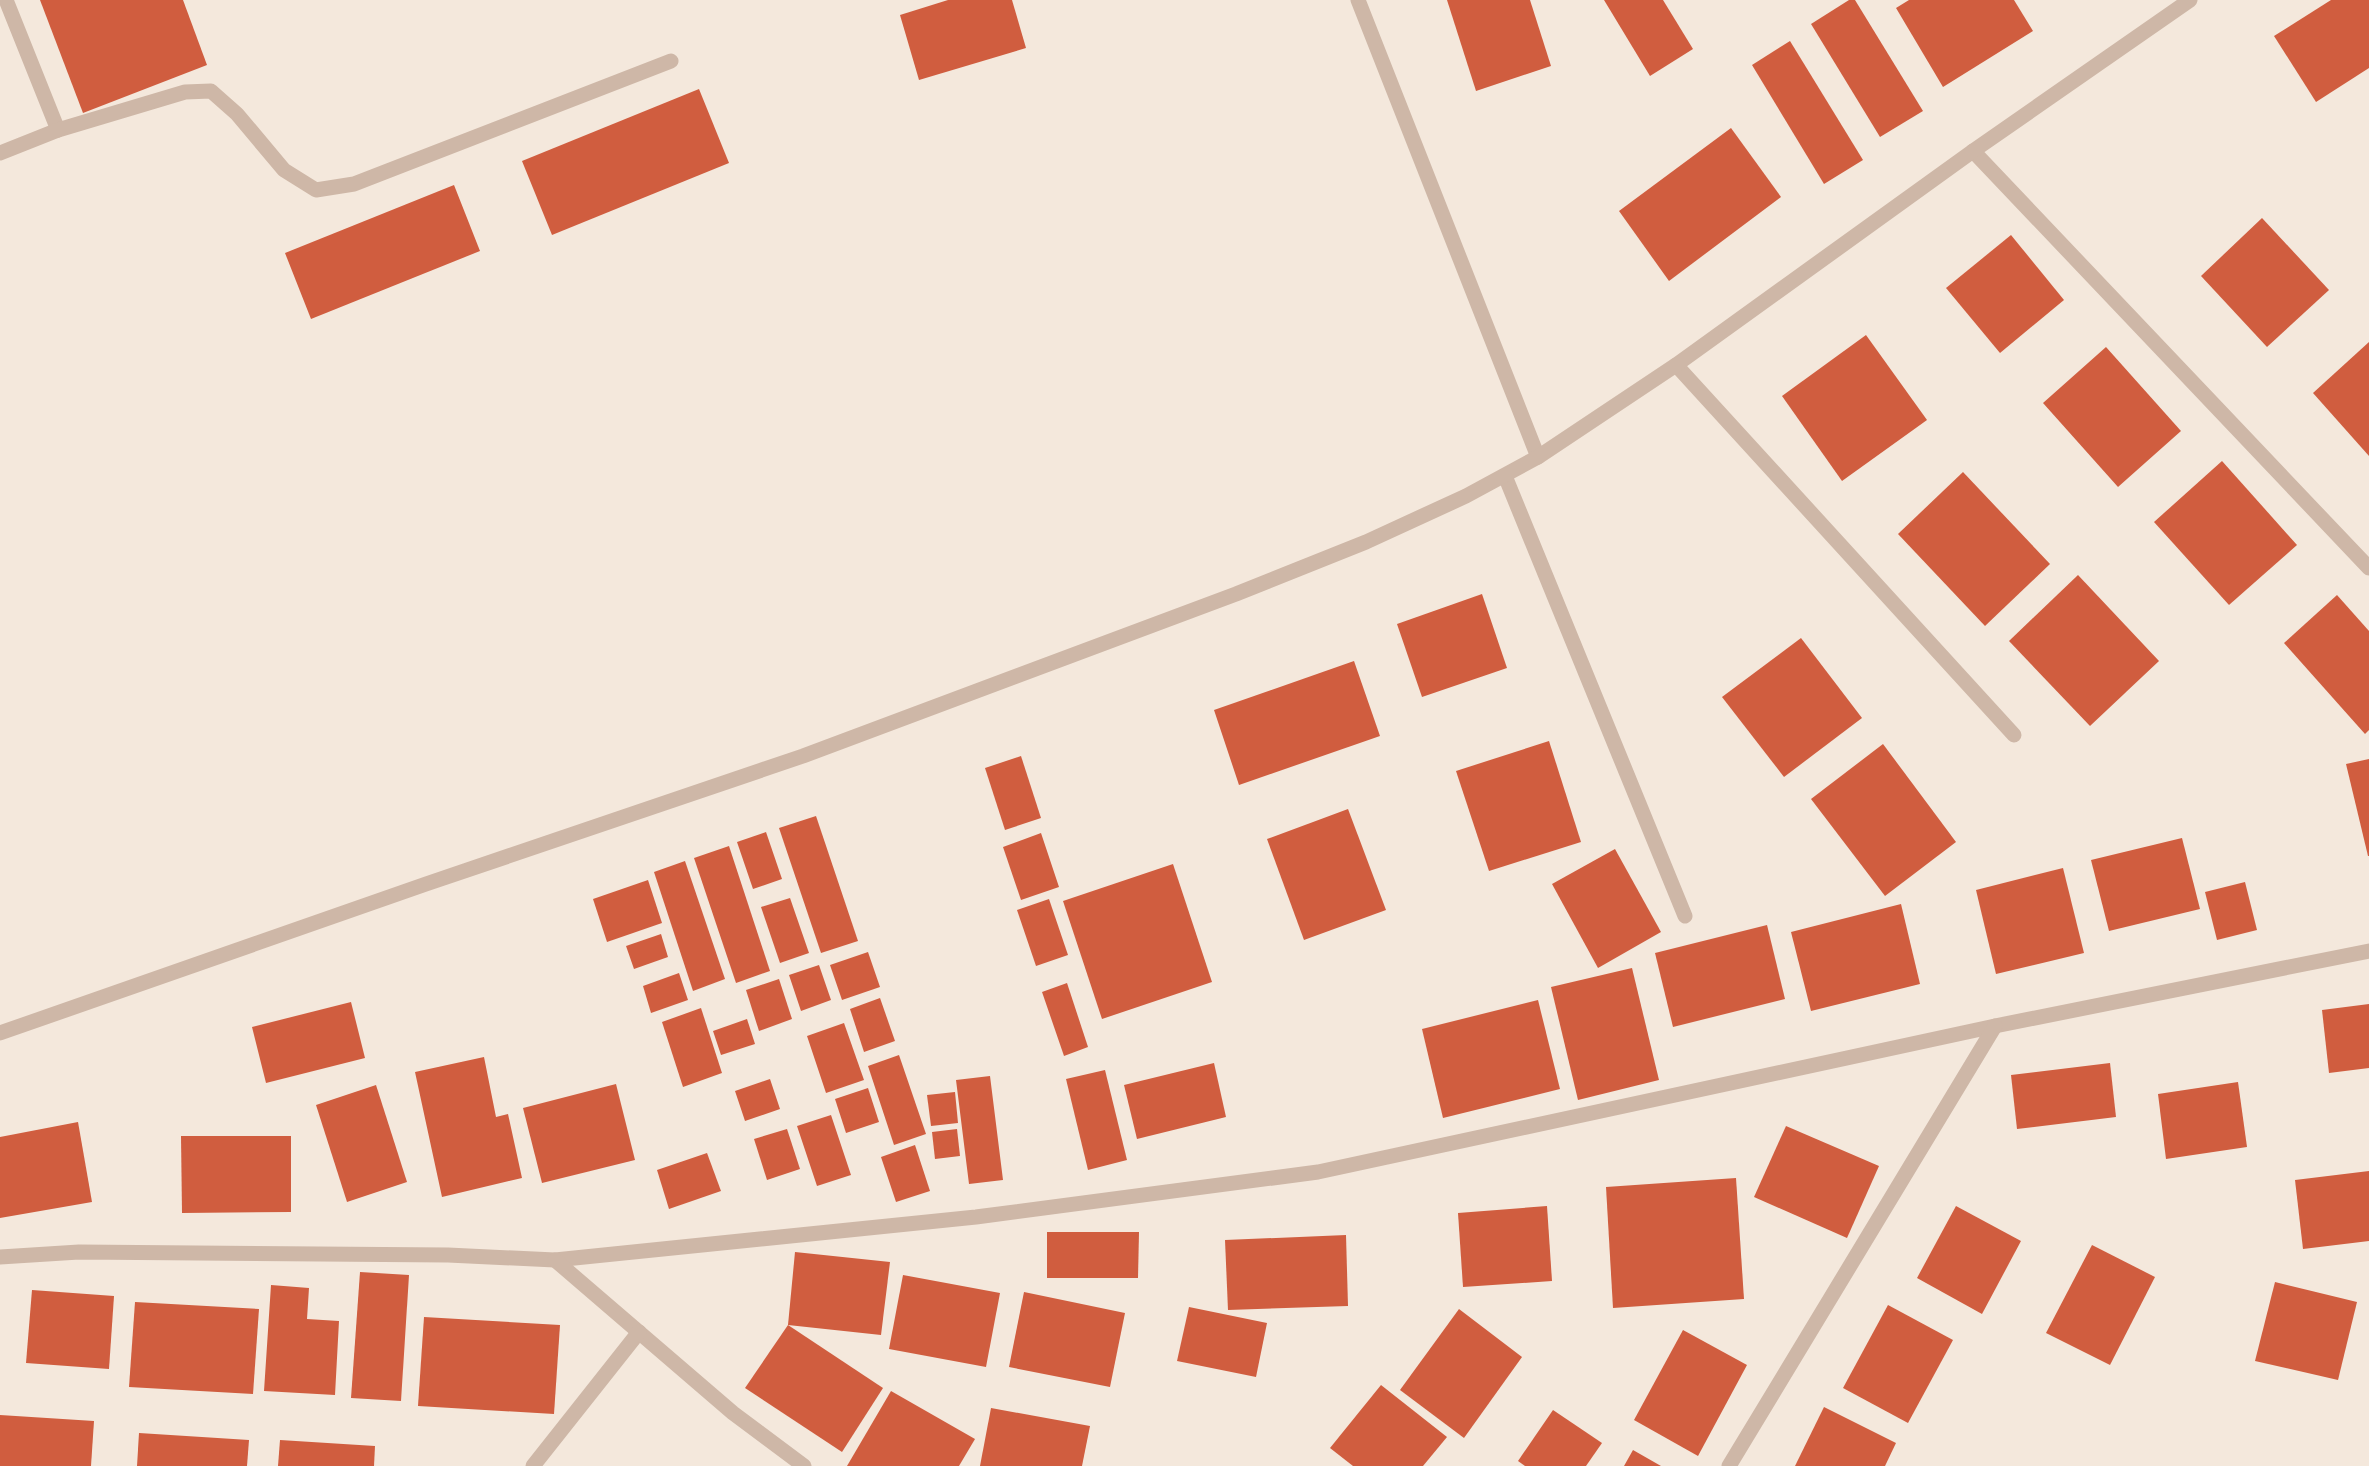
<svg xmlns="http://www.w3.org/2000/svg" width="2369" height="1466" font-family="'Noto Sans',sans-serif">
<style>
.building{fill:#d05d3f}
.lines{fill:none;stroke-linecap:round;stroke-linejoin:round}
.minor{stroke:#ceb7a7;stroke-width:15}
</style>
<rect width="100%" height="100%" fill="#f4e8dc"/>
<g class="building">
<polygon points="40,0 183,0 207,65 83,113"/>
<polygon points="948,0 1012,0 1026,48 919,80 900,15"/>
<polygon points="1447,0 1530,0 1551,66 1476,91"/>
<polygon points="1604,0 1663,0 1693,49 1650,76"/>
<polygon points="1849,0 1855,0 1923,111 1880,137 1811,24"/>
<polygon points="1909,0 2014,0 2033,31 1943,87 1896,8"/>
<polygon points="2331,0 2369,0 2369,68 2316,102 2274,36"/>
<polygon points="1790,41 1863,160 1824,184 1752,65"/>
<polygon points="699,89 729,163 552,235 522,161"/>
<polygon points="1731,128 1781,197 1669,281 1619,211"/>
<polygon points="454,185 480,251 311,319 285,253"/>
<polygon points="2262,218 2329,290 2267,347 2201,276"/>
<polygon points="2011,235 2064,300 2000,353 1946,288"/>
<polygon points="1866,335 1927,420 1842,481 1782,396"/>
<polygon points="2369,342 2369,456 2313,393"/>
<polygon points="2106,347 2181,431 2118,487 2043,403"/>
<polygon points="2222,461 2297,545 2229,605 2154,522"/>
<polygon points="1963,472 2050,564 1985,626 1898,534"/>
<polygon points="2078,575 2159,661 2090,726 2009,641"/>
<polygon points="1482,594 1507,668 1422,697 1397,624"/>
<polygon points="2337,595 2369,631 2369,730 2365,734 2284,643"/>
<polygon points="1801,638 1862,718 1784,777 1722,697"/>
<polygon points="1354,661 1380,736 1239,785 1214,710"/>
<polygon points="1549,741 1581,842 1489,871 1456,771"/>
<polygon points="1883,744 1956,842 1885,896 1811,799"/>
<polygon points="1021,756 1041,818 1005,830 985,768"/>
<polygon points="2369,759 2369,856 2368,856 2346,764"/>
<polygon points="1348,809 1386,910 1304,940 1267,839"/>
<polygon points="816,816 858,941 821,953 779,828"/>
<polygon points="766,832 782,879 753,889 737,842"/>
<polygon points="1041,833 1059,887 1021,900 1003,847"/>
<polygon points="2182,838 2200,909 2109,931 2091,860"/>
<polygon points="729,846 770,971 736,983 694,858"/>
<polygon points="1615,849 1661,932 1598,968 1552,884"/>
<polygon points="685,861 725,979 693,991 654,872"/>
<polygon points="1173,864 1212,982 1102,1019 1063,901"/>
<polygon points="2063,868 2084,953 1996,974 1976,890"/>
<polygon points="648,880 662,923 607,942 593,899"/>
<polygon points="2245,882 2257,930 2217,940 2205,892"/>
<polygon points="790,898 809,953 780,963 761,907"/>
<polygon points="1049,899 1068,955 1036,966 1017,910"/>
<polygon points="1901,904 1920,984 1811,1011 1791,932"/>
<polygon points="1767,925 1785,999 1673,1027 1655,953"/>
<polygon points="661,934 668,957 634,969 626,946"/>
<polygon points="868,952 880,987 842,1000 830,965"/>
<polygon points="819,965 831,1000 801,1011 789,975"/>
<polygon points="1632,968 1659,1080 1578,1100 1551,987"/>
<polygon points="679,973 688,1000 651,1013 643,986"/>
<polygon points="779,979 792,1019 759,1031 746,990"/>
<polygon points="1067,983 1088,1047 1064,1056 1042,992"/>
<polygon points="880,998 895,1041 864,1052 850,1009"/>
<polygon points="1538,1000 1560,1089 1443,1118 1422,1029"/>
<polygon points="351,1002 365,1058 266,1083 252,1027"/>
<polygon points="2369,1004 2369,1068 2329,1073 2322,1010"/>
<polygon points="701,1008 722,1073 683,1087 662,1022"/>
<polygon points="747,1019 755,1044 721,1055 713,1031"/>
<polygon points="844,1023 864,1080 826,1093 807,1036"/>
<polygon points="899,1055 926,1134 894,1145 868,1066"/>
<polygon points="484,1057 496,1117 508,1114 522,1178 442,1197 415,1072"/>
<polygon points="1214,1063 1226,1117 1137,1139 1124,1085"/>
<polygon points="2110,1063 2116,1117 2017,1129 2011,1075"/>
<polygon points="1105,1070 1127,1160 1088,1170 1066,1079"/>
<polygon points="990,1076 1003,1180 969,1184 956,1080"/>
<polygon points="770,1079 780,1109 745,1121 735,1091"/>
<polygon points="2238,1082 2247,1147 2166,1159 2158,1094"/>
<polygon points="616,1084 635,1160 542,1183 523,1108"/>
<polygon points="376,1085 407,1182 347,1202 316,1105"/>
<polygon points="868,1088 879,1122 846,1133 835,1099"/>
<polygon points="955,1092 958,1123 931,1126 927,1095"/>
<polygon points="831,1115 851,1175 817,1186 797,1126"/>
<polygon points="78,1122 92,1202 0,1218 0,1137"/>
<polygon points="1786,1126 1879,1166 1847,1238 1754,1197"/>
<polygon points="787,1129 800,1169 767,1180 754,1139"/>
<polygon points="957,1129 960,1156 935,1159 932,1132"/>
<polygon points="181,1136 291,1136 291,1212 182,1213"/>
<polygon points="915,1145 930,1191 896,1202 881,1157"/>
<polygon points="707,1153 721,1191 669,1209 657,1170"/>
<polygon points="2369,1171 2369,1241 2303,1249 2295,1180"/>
<polygon points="1736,1178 1744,1299 1613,1308 1606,1187"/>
<polygon points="1547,1206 1552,1281 1463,1287 1458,1213"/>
<polygon points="1956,1206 2021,1241 1982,1314 1917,1278"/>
<polygon points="1047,1232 1139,1232 1138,1278 1047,1278"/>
<polygon points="1346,1235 1348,1306 1228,1310 1225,1240"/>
<polygon points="2092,1245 2155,1277 2110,1365 2046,1333"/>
<polygon points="795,1252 890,1262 881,1335 788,1325"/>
<polygon points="360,1272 409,1275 401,1401 351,1398"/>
<polygon points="903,1275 1000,1293 986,1367 889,1349"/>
<polygon points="2275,1282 2357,1302 2338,1380 2255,1361"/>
<polygon points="271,1285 309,1288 307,1319 339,1321 335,1395 264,1391"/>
<polygon points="32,1290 114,1296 109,1369 26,1363"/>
<polygon points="1024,1292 1125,1313 1110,1387 1009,1367"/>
<polygon points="135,1302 259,1309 253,1394 129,1387"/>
<polygon points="1888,1305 1953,1340 1908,1423 1843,1388"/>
<polygon points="1189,1307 1267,1323 1256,1377 1177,1361"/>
<polygon points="1459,1309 1522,1357 1464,1438 1400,1390"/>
<polygon points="424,1317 560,1325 554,1414 418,1406"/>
<polygon points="788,1325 883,1388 842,1452 745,1388"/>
<polygon points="1683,1330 1747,1365 1698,1456 1634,1420"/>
<polygon points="1381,1385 1447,1437 1423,1466 1353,1466 1330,1448"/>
<polygon points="891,1391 975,1439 959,1466 847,1466"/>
<polygon points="1824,1407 1896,1443 1885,1466 1795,1466"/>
<polygon points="991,1408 1090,1426 1082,1466 980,1466"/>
<polygon points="1553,1410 1602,1443 1586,1466 1525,1466 1518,1461"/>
<polygon points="0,1415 94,1421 91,1466 0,1466"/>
<polygon points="139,1433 249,1440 247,1466 137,1466"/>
<polygon points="280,1440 375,1446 374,1466 278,1466"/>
<polygon points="1633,1450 1661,1466 1624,1466"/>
</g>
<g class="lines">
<g class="minor">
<polyline points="6,0 58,130"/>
<polyline points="1358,0 1538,457"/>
<polyline points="1973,151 2369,568"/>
<polyline points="0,153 58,130 185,92 211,91 237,114 284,170 316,190 354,184 671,61"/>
<polyline points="1676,365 2014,735"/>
<polyline points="1505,476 1685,916"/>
<polyline points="0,1033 426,884 803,756 1236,594 1366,542 1466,496 1538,457 1676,365 1973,151 2190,0"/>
<polyline points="0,1257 79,1252 448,1255 555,1260 976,1217 1318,1172 1995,1026 2369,951"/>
<polyline points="555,1260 733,1413 804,1466"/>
<polyline points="533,1466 639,1332"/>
<polyline points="1729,1466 1995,1026"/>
</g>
</g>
</svg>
